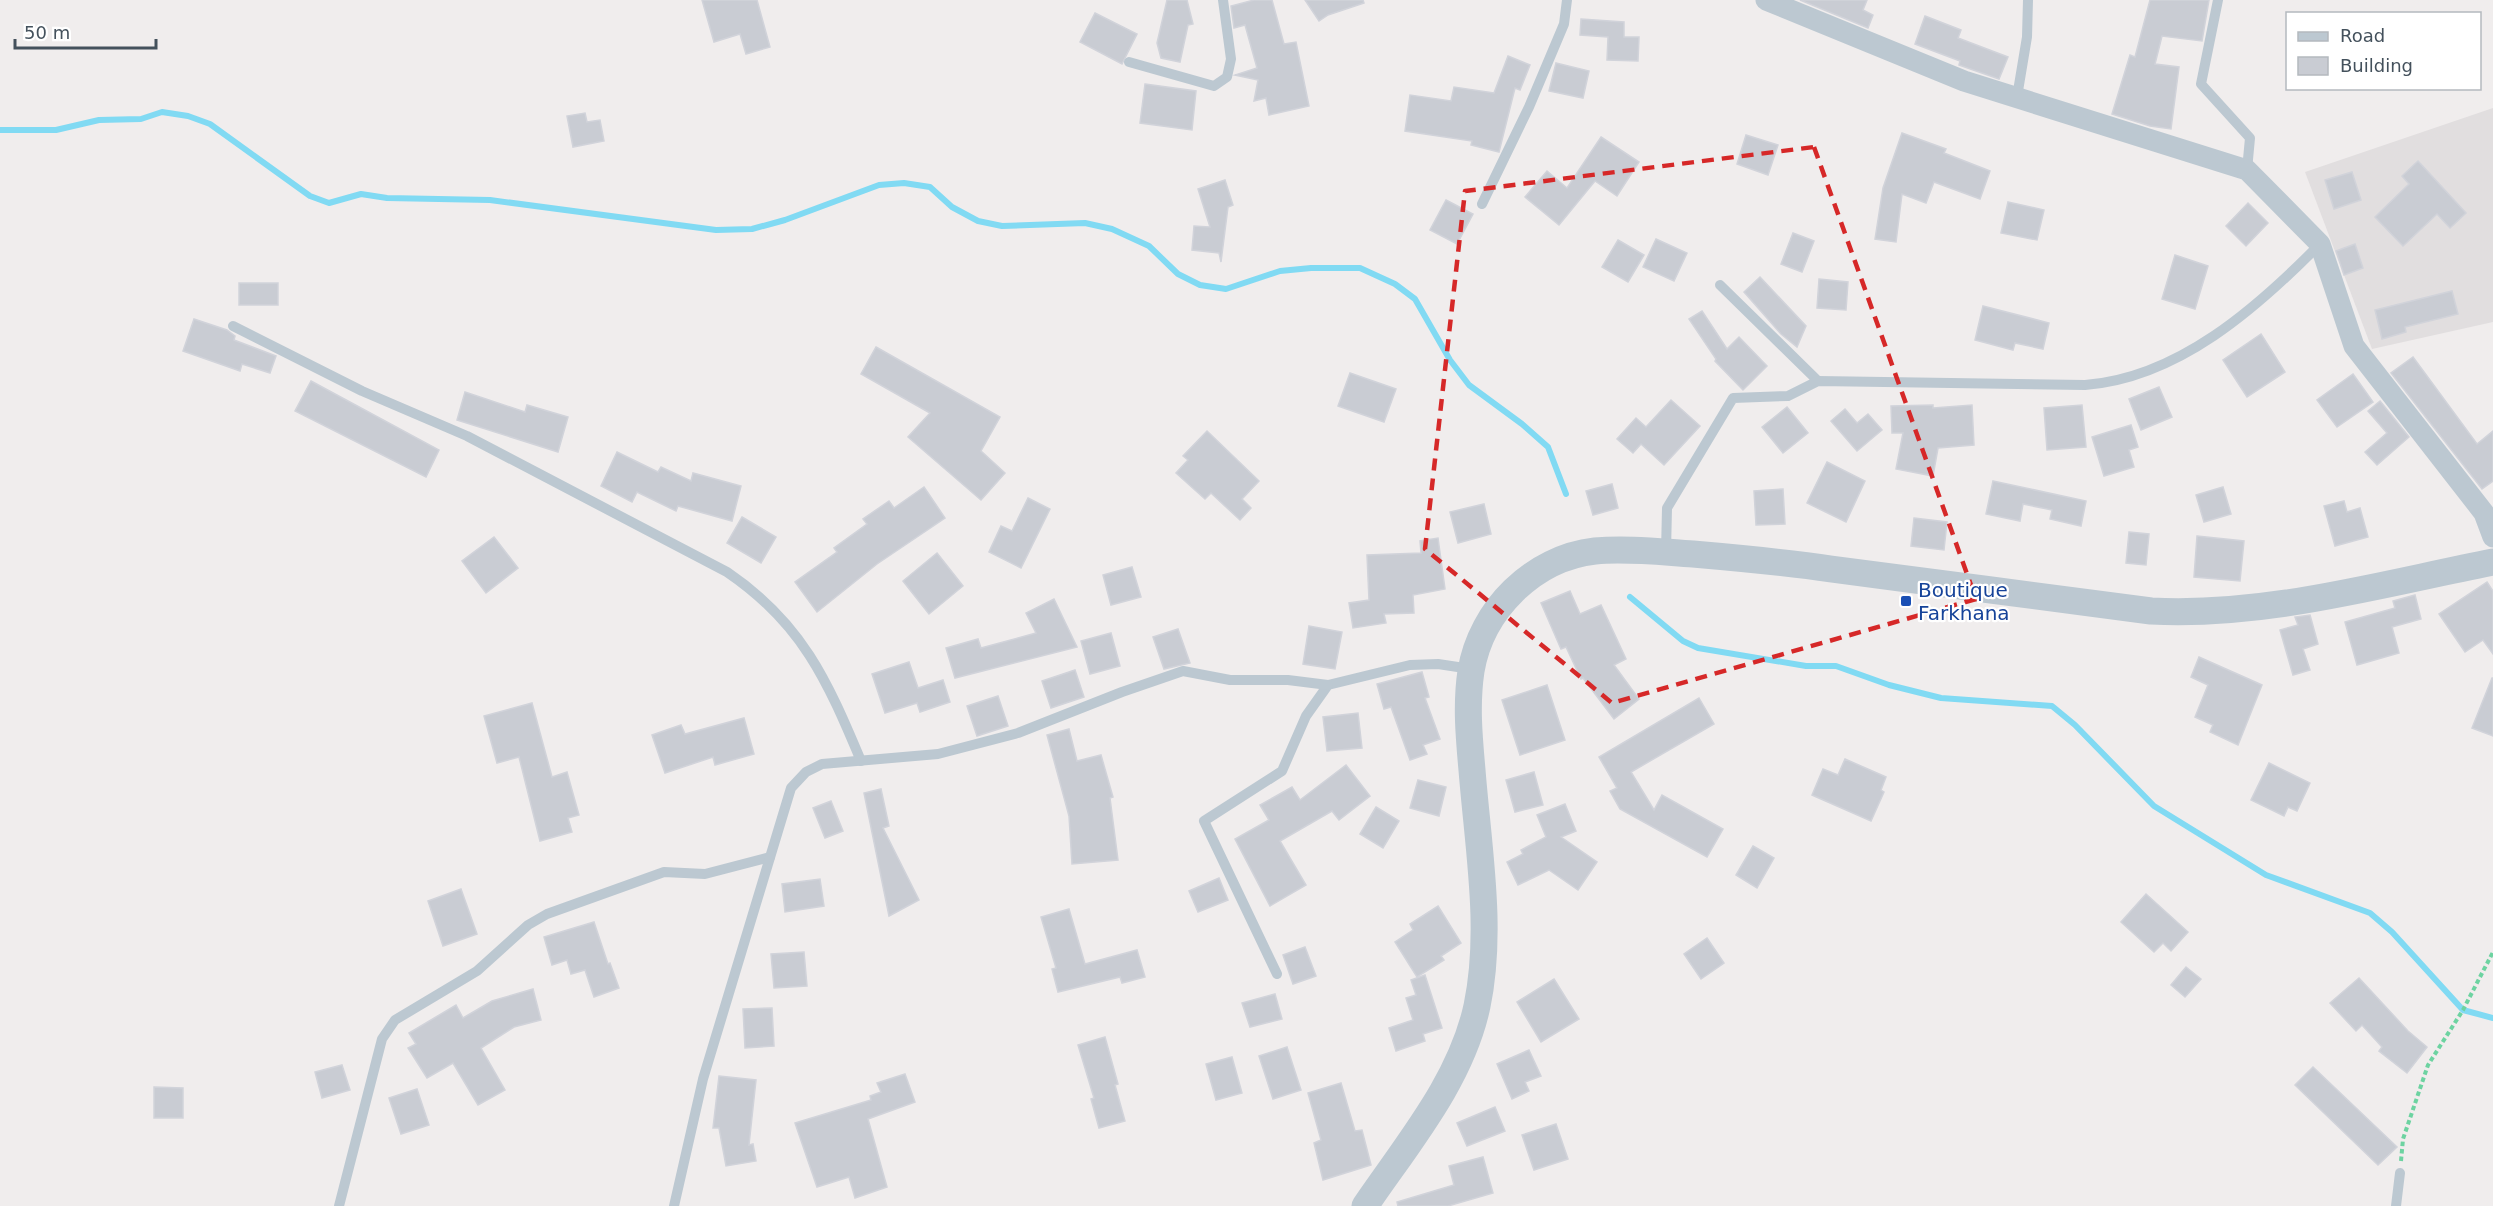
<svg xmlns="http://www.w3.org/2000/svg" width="2493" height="1206" font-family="'DejaVu Sans',sans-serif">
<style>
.education{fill:#e1dedf}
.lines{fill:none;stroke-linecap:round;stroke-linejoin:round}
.stream{stroke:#81daf3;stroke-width:6}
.building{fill:#c9ccd3;stroke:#d1d3da;stroke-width:1.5}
.path{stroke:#6dd3a1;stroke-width:4;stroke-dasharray:4.5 3;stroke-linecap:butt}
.service{stroke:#bcc8d1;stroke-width:10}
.minor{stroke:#bcc8d1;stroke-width:21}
.tertiary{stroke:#bcc8d1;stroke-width:27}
.marked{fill:none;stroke:#d62828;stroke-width:4.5;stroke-dasharray:12 8;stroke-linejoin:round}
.transit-dot{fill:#1a4fb4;stroke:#fff;stroke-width:2}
.labels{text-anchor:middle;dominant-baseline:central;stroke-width:4.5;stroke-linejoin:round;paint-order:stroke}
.transit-label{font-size:20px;fill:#164399;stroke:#fff;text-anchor:start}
</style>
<rect width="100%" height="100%" fill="#f0eded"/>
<polygon class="education" points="2493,108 2493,322 2372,349 2305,172"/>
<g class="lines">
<g class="stream">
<polyline points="0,130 56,130 99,120 141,119 162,112 188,116 210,124 310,196 329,203 361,194 387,198 490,200 716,230 752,229 785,220 879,185 904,183 930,187 952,207 978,221 1002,226 1085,223 1112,229 1149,246 1178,274 1200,285 1226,289 1280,271 1311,268 1360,268 1395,284 1415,299 1450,360 1469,385 1522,424 1548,447 1566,494"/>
<polyline points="1630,597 1683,641 1698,648 1806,666 1836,666 1889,685 1941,698 2052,706 2075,725 2154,806 2266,875 2370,913 2392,932 2463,1010 2493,1018"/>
</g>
</g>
<g class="building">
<polygon points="702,0 757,0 770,47 746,54 740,34 714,42"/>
<polygon points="1167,0 1187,0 1193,24 1188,25 1180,62 1161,58 1157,43"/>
<polygon points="1254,0 1272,0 1284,44 1296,42 1309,106 1269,115 1266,98 1254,101 1258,80 1235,75 1257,68 1245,25 1234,28 1231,6"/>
<polygon points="1305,0 1363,0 1364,3 1328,15 1319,21"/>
<polygon points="1800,0 1867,0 1863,10 1873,15 1868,28"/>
<polygon points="2150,0 2209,0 2202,41 2162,36 2155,64 2179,67 2171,129 2150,126 2112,114 2130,55 2135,57"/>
<polygon points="1095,13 1137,34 1122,64 1080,42"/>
<polygon points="1925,16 1961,30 1958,38 2008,57 1999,79 1959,65 1960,61 1915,44"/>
<polygon points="1581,19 1624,22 1624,37 1639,37 1638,61 1607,60 1608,37 1580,35"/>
<polygon points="1508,56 1530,65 1520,90 1515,88 1499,152 1471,145 1472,141 1405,131 1410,95 1451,101 1454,87 1494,93"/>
<polygon points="1556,63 1589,71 1583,98 1549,91"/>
<polygon points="1145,84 1196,91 1192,130 1140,123"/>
<polygon points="585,113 587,122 600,120 604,141 573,147 567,116"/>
<polygon points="1902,133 1946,149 1944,153 1990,171 1980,199 1934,182 1926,203 1902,194 1896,242 1875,239 1883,188"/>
<polygon points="1746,135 1778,145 1768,175 1737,164"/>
<polygon points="1601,137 1639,162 1617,196 1595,181 1559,225 1525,197 1547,171 1567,188"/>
<polygon points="2418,161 2466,213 2450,228 2437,214 2403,246 2375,217 2409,184 2402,176"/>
<polygon points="2352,172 2361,200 2334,209 2325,180"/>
<polygon points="1225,180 1233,205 1228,207 1221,262 1219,253 1192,250 1194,226 1210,227 1198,189"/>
<polygon points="1446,200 1473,214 1457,244 1430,230"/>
<polygon points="2008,202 2044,210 2037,240 2001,233"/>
<polygon points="2248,203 2268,223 2246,246 2226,226"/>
<polygon points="1793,233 1814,241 1802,272 1781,264"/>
<polygon points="1656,239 1687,253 1674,281 1643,267"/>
<polygon points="1618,240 1644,255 1628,282 1602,267"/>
<polygon points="2355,244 2363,268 2344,275 2336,251"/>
<polygon points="2175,255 2208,266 2195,309 2162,299"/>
<polygon points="1760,277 1806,326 1797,347 1781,334 1744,292"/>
<polygon points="1819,279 1848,282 1846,310 1817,308"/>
<rect x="239" y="283" width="39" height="22"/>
<polygon points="2452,291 2458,314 2405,327 2406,332 2382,339 2375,310"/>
<polygon points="1983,306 2049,323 2043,349 2015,343 2013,350 1975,340"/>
<polygon points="1702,311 1727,349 1739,337 1767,366 1743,390 1715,361 1716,359 1689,319"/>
<polygon points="194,319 227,330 235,336 234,340 276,356 270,373 242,364 240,371 183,351"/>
<polygon points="2261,334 2285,372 2247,397 2223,360"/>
<polygon points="876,347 1000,417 981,451 1005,473 981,500 908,437 930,413 861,374"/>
<polygon points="2413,357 2477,444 2493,431 2493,481 2482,489 2391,373"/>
<polygon points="1350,373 1396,389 1384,422 1338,406"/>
<polygon points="2353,374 2373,402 2337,427 2317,400"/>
<polygon points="311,381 439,450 426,477 295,411"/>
<polygon points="2159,387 2172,417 2141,430 2129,399"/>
<polygon points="465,392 525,412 527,405 568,417 558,452 457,420"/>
<polygon points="1671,400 1700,426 1664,465 1641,444 1633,453 1617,439 1636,418 1646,427"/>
<polygon points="2380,401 2409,437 2377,465 2365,452 2387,433 2368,411"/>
<polygon points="1933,405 1933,408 1972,405 1974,445 1938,448 1933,476 1896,469 1903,433 1892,433 1891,406"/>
<polygon points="2082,405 2086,447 2047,450 2044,408"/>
<polygon points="1787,407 1808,433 1783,453 1762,427"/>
<polygon points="1845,409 1857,423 1868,414 1882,430 1857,451 1831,421"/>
<polygon points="2131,425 2138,447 2129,450 2134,467 2104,476 2092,437"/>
<polygon points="1207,431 1259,481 1242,499 1251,508 1240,520 1211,493 1205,499 1176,473 1188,460 1183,456"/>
<polygon points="617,452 658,472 661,467 691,481 693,473 741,486 732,521 678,506 676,511 637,492 632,502 601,486"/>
<polygon points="1827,462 1865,481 1846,522 1807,503"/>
<polygon points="1993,481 2086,501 2081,526 2050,519 2052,510 2023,504 2020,521 1986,514"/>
<polygon points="1612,484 1618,508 1593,515 1586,491"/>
<polygon points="924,487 945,518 877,564 817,612 795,582 837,552 834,548 867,524 863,519 889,501 894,508"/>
<polygon points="2223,487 2231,514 2204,522 2196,495"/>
<polygon points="1783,489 1785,524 1756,525 1754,491"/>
<polygon points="1028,498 1050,509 1021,568 989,552 1001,526 1012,531"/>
<polygon points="2344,501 2347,512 2360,508 2368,537 2335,546 2324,506"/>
<polygon points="1484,504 1491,534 1458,543 1450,512"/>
<polygon points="742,517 776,537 761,563 727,543"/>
<polygon points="1914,518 1947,522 1944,550 1911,546"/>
<polygon points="2129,532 2149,534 2146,565 2126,563"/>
<polygon points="2197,536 2244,541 2240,581 2194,577"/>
<polygon points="494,537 518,568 486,593 462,561"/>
<polygon points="1438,538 1445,589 1413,595 1414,613 1384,614 1386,623 1353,628 1349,603 1369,600 1367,555 1421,553 1420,541"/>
<polygon points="937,553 963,586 929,614 903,581"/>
<polygon points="1132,567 1141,597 1111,605 1103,575"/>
<polygon points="2487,582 2493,591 2493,654 2483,640 2465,652 2439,614"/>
<polygon points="1570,591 1580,614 1601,605 1626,659 1614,665 1639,699 1614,719 1583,678 1581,679 1566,647 1561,649 1541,603"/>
<polygon points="2415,595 2421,619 2392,627 2399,653 2357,665 2345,622 2395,608 2393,601"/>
<polygon points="1054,599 1077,647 955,678 946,648 978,639 981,648 1036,633 1026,613"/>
<polygon points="2310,615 2318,644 2303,649 2310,670 2293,675 2280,630 2298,625 2295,617"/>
<polygon points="1309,626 1342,632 1335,669 1303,664"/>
<polygon points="1178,629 1190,663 1164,669 1153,637"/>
<polygon points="1111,633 1120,666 1090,674 1081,641"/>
<polygon points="2199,657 2262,685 2238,745 2210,732 2213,725 2195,717 2208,685 2191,677"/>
<polygon points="909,662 918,688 943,680 950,702 920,712 917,703 885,713 872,674"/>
<polygon points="1075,670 1084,697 1051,708 1042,681"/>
<polygon points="1422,672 1429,697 1425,698 1440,739 1423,745 1427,754 1410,760 1391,707 1384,709 1377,684"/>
<polygon points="2492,678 2493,678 2493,736 2472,728"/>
<polygon points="1547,685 1565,740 1520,755 1502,700"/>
<polygon points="998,696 1008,726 977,736 967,706"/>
<polygon points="1699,698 1714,724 1631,772 1654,810 1662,795 1723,829 1707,857 1620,809 1610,791 1617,788 1599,757"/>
<polygon points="532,703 552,777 567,772 579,815 568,818 572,832 540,841 519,757 497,763 484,716"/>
<polygon points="1358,713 1362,748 1327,751 1323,717"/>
<polygon points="744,718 754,754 715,765 713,757 665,773 652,735 681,725 685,734"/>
<polygon points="1069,729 1077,761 1101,755 1113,797 1110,798 1118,860 1072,864 1069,816 1047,735"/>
<polygon points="1845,759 1886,777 1881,790 1884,792 1871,821 1812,795 1823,769 1838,775"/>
<polygon points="2269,763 2310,783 2297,811 2288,807 2284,816 2251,800"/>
<polygon points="1346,765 1370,796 1339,820 1332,811 1280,841 1306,885 1270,906 1235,839 1269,820 1260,805 1292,787 1300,800"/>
<polygon points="1534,772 1543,805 1515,812 1506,780"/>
<polygon points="1418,780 1446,787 1439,816 1410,808"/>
<polygon points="881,789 889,826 883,828 919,900 889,916 864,793"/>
<polygon points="831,801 843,831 825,838 813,808"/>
<polygon points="1565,804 1576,831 1561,837 1597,862 1578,890 1549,870 1518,885 1507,862 1523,854 1521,850 1546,837 1537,815"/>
<polygon points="1376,807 1399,821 1383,848 1360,834"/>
<polygon points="1753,846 1774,858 1757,888 1736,875"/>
<polygon points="1219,878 1228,900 1198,912 1189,891"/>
<polygon points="820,879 824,906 785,912 782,884"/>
<polygon points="461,889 477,934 443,946 428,901"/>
<polygon points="2146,894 2188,932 2171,951 2163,943 2154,952 2121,922"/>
<polygon points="1438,906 1461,943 1441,956 1444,960 1417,977 1395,942 1413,930 1410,924"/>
<polygon points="1069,909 1085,964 1137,950 1145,977 1122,983 1120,977 1058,992 1052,969 1056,968 1041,917"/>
<polygon points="594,922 608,964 610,963 619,988 594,997 585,970 571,974 567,960 552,965 544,937"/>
<polygon points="1707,938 1724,963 1701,979 1684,954"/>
<polygon points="1305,947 1316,976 1293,984 1283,955"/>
<polygon points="804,952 807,986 774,988 771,954"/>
<polygon points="2186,967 2201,979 2185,997 2171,985"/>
<polygon points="1425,975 1442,1028 1423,1034 1425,1041 1396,1051 1389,1028 1413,1020 1406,998 1416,995 1411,980"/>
<polygon points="2359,978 2408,1031 2427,1047 2407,1073 2379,1051 2382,1047 2362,1025 2356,1031 2330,1003"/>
<polygon points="1554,979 1579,1019 1541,1042 1517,1002"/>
<polygon points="533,989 541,1020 514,1027 481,1048 505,1090 478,1105 453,1063 427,1078 408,1048 416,1044 409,1033 456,1005 463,1018 492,1001"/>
<polygon points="1275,994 1282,1019 1250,1027 1242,1003"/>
<polygon points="772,1008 774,1046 745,1048 743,1009"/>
<polygon points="1105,1037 1118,1084 1115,1085 1125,1121 1099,1128 1091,1099 1094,1098 1078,1045"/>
<polygon points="1287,1047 1301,1090 1273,1099 1259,1056"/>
<polygon points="1529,1050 1541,1076 1525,1082 1529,1091 1512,1099 1497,1064"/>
<polygon points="1232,1057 1242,1093 1216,1100 1206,1064"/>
<polygon points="342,1065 350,1090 322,1098 315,1072"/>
<polygon points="2313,1067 2397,1147 2378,1165 2295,1085"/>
<polygon points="905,1074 915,1102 868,1119 887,1187 855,1198 849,1177 817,1187 795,1123 871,1100 870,1096 881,1092 877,1083"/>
<polygon points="719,1076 756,1080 749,1145 753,1144 756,1161 726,1166 719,1128 713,1128"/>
<polygon points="1341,1083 1355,1131 1362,1130 1371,1165 1323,1180 1314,1143 1321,1140 1308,1093"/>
<polygon points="154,1087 183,1088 183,1118 154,1118"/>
<polygon points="417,1089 429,1125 401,1134 389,1098"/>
<polygon points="1495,1107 1505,1131 1467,1146 1457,1123"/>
<polygon points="1556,1124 1568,1159 1534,1170 1522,1135"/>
<polygon points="1483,1157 1493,1193 1448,1206 1398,1206 1397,1202 1454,1185 1449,1166"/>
</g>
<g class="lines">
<polyline class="path" points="2401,1161 2403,1139 2428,1065 2463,1010 2493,952"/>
<g class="service">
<polyline points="2218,0 2201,84 2250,138 2247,170"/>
<polyline points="1129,62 1214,86 1227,77 1231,59 1223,0"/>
<polyline points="2017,97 2027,37 2028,0"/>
<polyline points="1482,204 1529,107 1564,24 1567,0"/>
<polyline points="1720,285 1818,381"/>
<path d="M 233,326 L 362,391 L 467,436 L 727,572 C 802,623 827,680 861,761"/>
<path d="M 1666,552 L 1667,508 L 1733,398 L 1788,396 L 1818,381 L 2085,385 C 2178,378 2257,308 2320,244"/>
<polyline points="1277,974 1204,821 1282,771 1306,716 1328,685 1410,665 1438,664 1471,669"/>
<polyline points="339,1206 382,1039 395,1020 477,971 528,925 547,914 664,872 705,874 770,857"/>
<polyline points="674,1206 703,1079 791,788 806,772 822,764 938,754 1018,733 1122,692 1183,671 1230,680 1288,680 1328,685"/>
<polyline points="2396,1206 2400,1173"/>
</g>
<polyline class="minor" points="1766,0 1964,81 2247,170 2320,244 2354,346 2484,513 2493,537"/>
<path class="tertiary" d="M 1365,1206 C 1407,1144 1461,1081 1477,1006 C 1493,930 1478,847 1472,770 C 1469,737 1466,704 1471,671 C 1481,610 1533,558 1595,551 C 1627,548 1661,552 1693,554 C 1739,558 1785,562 1831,569 C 1938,583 2044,597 2151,611 C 2266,617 2381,584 2493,562"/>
</g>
<path class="marked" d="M 1814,147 L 1976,599 L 1612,703 L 1425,549 L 1465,191 Z"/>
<rect class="transit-dot" x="1900" y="595" width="12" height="12" rx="3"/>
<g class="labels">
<g class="transit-label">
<text x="1918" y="590">Boutique<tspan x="1918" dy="23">Farkhana</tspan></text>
</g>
</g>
<rect x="2286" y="12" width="195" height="78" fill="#ffffff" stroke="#b4b9be" stroke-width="1.5"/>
<rect x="2298" y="32" width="30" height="9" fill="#bcc8d1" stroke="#b4b9be" stroke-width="1.5"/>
<text x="2340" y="42" font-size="18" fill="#44515c">Road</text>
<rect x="2298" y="57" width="30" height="18" fill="#c9ccd3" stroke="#b4b9be" stroke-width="1.5"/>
<text x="2340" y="72" font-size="18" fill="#44515c">Building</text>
<path d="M15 39v9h141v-9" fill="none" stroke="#44515c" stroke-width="3"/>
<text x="24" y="39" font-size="18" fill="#44515c" stroke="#ffffff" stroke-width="4.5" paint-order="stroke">50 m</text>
</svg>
